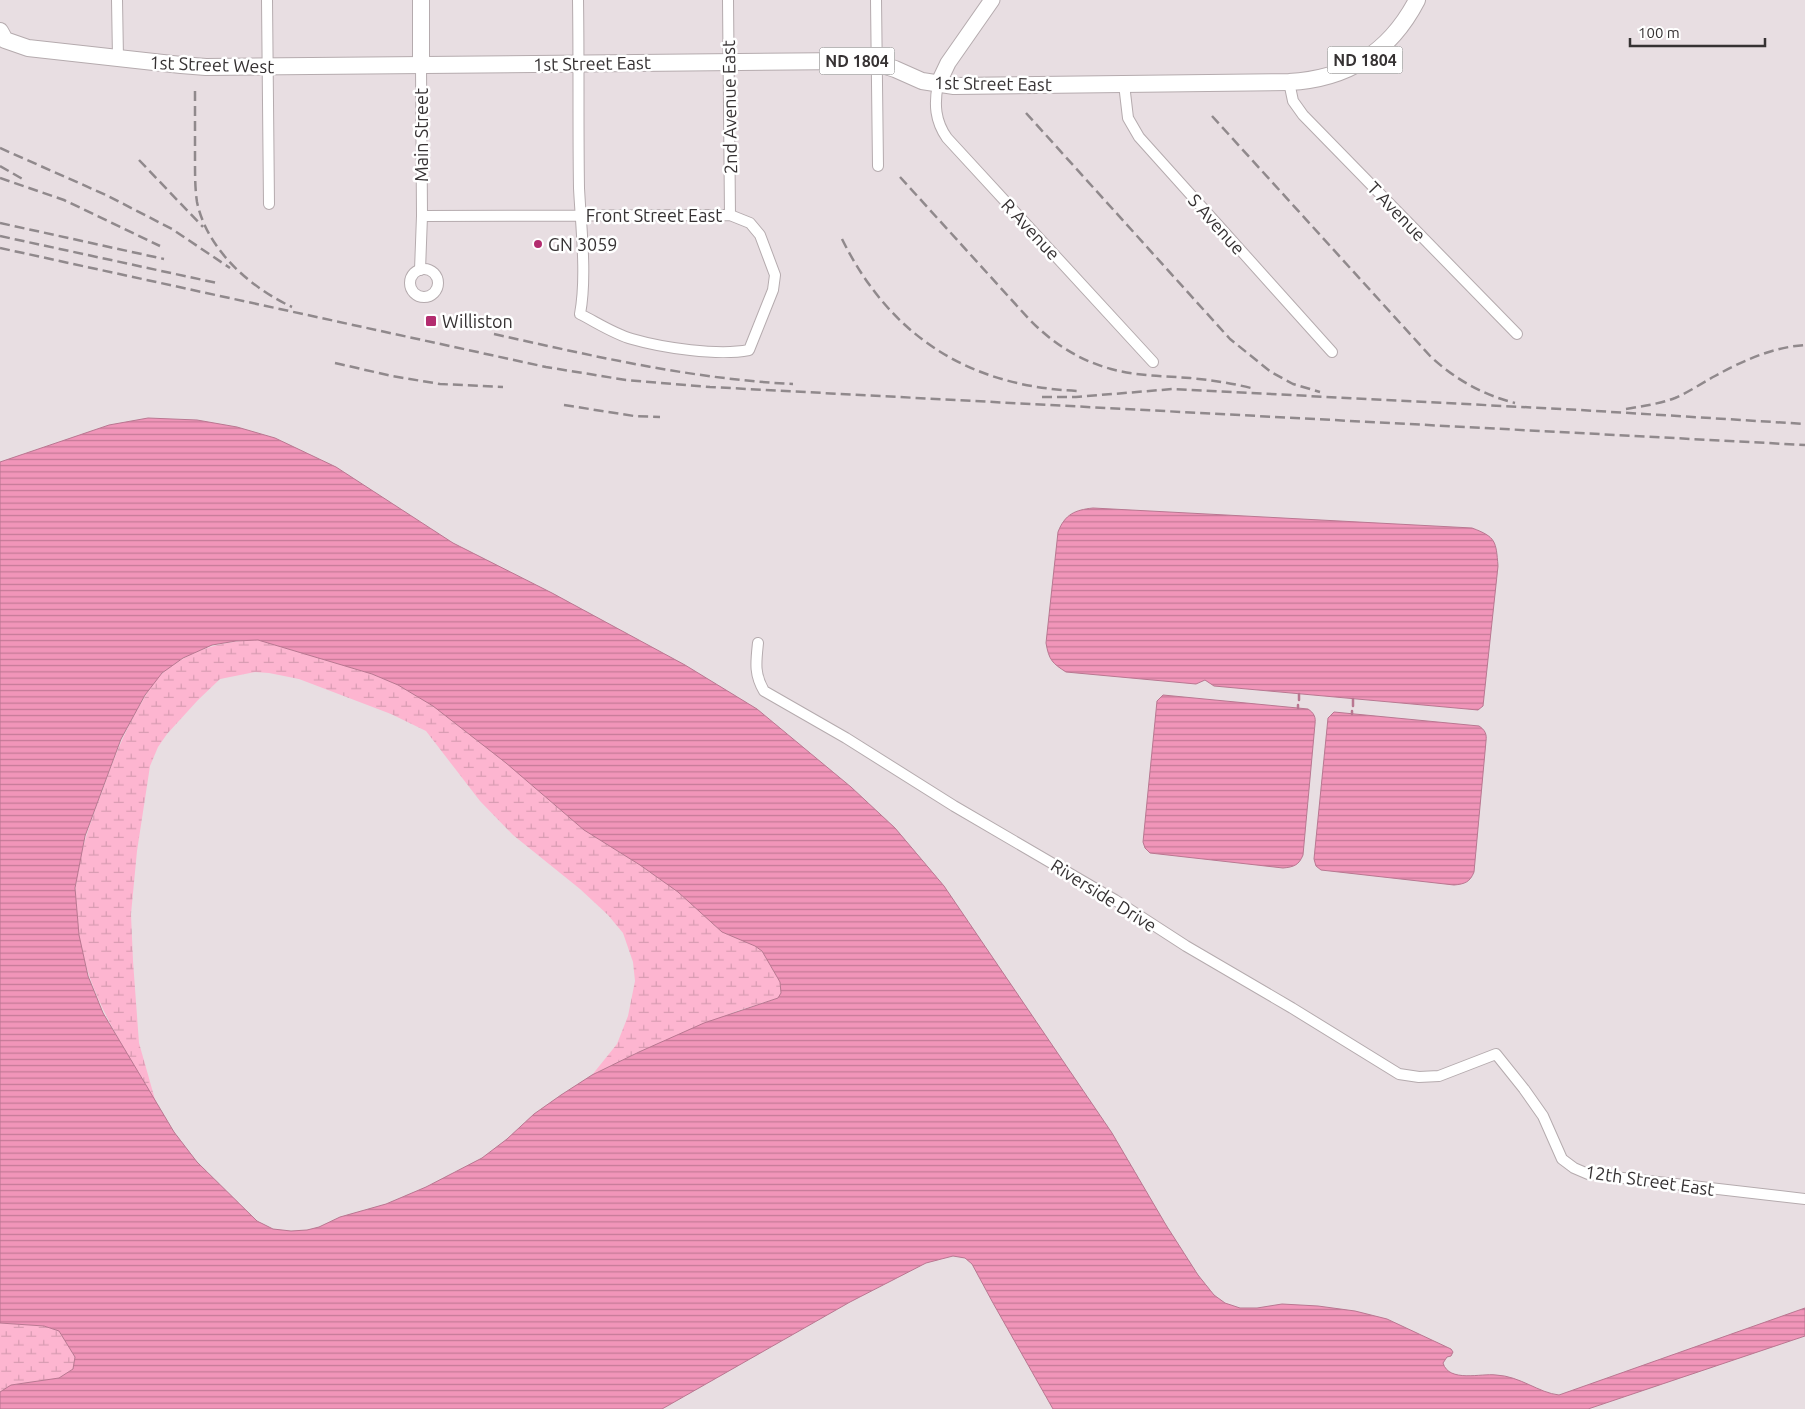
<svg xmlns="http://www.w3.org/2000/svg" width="1805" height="1409" font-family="Ubuntu,sans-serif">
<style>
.wetland{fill:url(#wetland-marsh)}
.water{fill:url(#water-rules);stroke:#b97791;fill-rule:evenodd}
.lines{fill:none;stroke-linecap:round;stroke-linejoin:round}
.stream{stroke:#b97791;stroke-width:2.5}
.street-casing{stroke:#b5abae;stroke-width:12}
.secondary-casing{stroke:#b5abae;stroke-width:17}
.primary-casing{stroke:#b5abae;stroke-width:18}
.street{stroke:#fff;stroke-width:10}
.secondary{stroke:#fff;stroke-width:15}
.primary{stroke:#fff;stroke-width:16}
.rail{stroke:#90898c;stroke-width:2.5;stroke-dasharray:10 5;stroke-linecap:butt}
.poi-dot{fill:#b32c6f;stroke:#fff;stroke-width:2}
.labels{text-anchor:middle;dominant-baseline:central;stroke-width:5;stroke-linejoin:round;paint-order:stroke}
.shield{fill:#fff;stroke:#727070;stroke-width:1}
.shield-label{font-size:16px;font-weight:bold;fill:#363233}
.street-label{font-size:18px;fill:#363233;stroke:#fff}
.poi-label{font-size:18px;fill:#363233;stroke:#fff;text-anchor:start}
</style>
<defs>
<pattern id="wetland-marsh" width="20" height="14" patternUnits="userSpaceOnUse" patternTransform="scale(1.25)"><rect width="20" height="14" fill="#fdb5d0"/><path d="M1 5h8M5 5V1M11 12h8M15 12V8" fill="none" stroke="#d99cb3"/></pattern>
<pattern id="water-rules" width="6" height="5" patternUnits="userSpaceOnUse" patternTransform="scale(1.25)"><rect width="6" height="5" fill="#f195b9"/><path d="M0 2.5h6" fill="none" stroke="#c47a97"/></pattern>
</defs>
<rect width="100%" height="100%" fill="#e8dee2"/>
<g class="wetland">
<path d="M 259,640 L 372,674 L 398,685 L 433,706 L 506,763 L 584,830 L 640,865 L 678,892 L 722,932 L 755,946 L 762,951 L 780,982 L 781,994 L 778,998 L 737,1011 L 639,1052 L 592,1075 L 617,1044 L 628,1016 L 635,981 L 633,962 L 623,933 L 608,915 L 580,889 L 513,835 L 480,801 L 426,731 L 391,714 L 299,679 L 269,673 L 255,672 L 220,679 L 198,700 L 167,734 L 158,747 L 150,766 L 137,851 L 131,914 L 133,961 L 139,1043 L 156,1103 C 125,1049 89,998 79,935 C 77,922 74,900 76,886 C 79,853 90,823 102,792 C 112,764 121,739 136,712 C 144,699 152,682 164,672 C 192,649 223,641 259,640 Z"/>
<polygon points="0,1323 44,1326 59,1331 75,1357 73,1369 59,1378 11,1385 0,1392"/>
</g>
<g class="water">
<path d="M 148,418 L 197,420 L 237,427 L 275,438 L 336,467 L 453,543 L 552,593 L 685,665 L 757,709 L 851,787 L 895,828 L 944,886 L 1112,1133 L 1166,1225 L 1198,1275 L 1214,1295 L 1225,1303 L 1240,1308 L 1257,1308 L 1282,1304 L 1318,1306 L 1355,1311 L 1387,1319 L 1451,1349 L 1453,1352 L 1451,1356 L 1447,1357 L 1443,1363 C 1449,1383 1481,1373 1496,1375 C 1520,1376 1539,1393 1559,1395 L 1805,1308 L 1805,1336 L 1588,1409 L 1053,1409 L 993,1303 L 972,1264 L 965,1258 L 953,1256 L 926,1263 L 850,1302 L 662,1409 L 0,1409 L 0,1392 L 11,1385 L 59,1378 L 73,1369 L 75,1357 L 59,1331 L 44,1326 L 0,1323 L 0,462 L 109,425 ZM 258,640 L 372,674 L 398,685 L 433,706 L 506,763 L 584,830 L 640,865 L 678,892 L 722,932 L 755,946 L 762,951 L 780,982 L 781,993 L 778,998 L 704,1023 L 639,1052 L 592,1075 L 561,1095 L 534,1114 L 507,1139 L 482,1158 L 426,1187 L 386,1204 L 340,1217 L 319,1227 L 307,1230 L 291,1231 L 273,1229 L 257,1221 L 197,1162 L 174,1132 L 103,1013 L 88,976 L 79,935 L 75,888 L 85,836 L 121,739 L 145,695 L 162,673 L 183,658 L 212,645 L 236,641 Z"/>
<path d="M 1093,508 L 1472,528 C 1496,537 1496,541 1498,566 L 1483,706 L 1478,710 L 1214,686 L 1205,680 L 1196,684 L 1066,672 C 1052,663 1049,660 1046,643 L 1058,532 C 1065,514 1075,510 1093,508 Z"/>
<path d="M 1163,695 L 1308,709 C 1314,713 1316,717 1315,724 L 1303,855 C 1299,865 1294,867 1283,868 L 1150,853 L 1145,848 L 1143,842 L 1157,701 Z"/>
<path d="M 1334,712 L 1479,726 C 1485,730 1487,734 1486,741 L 1474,872 C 1470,882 1465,884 1454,885 L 1321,870 L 1316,866 L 1314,859 L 1328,718 Z"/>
</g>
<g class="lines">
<g class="stream">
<polyline points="1299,700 1299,694"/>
<polyline points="1353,706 1353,699"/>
<polyline points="1298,708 1298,705"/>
<polyline points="1352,714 1352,711"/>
</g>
<g class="street-casing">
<g id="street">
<polyline points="117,0 118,58"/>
<polyline points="267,0 269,204"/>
<polyline points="728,0 730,215"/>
<polyline points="876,0 878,166"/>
<polyline points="1289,82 1293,101 1303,115 1517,334"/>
<path d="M 938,84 C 934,104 935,121 947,138 L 1153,362"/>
<polyline points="1124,84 1128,118 1139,137 1332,352"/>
<path d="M 422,216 C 524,215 627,215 730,215 L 750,223 L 760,235 L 775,275 L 773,290 L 749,350 C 718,356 663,348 632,339 C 614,334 596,322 580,314 C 587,277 581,227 579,188 C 578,125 579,63 578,0"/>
<circle cx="424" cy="283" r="14"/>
<polyline points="420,270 422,216 421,65"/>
<path d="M 758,643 C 756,662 754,674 764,691 L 846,738 L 954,806 L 1115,900 L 1186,946 L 1292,1008 L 1399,1074 L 1419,1077 L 1439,1076 L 1496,1054 L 1524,1089 L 1543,1116 L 1562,1159 L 1574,1168 L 1588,1174 L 1805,1199"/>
</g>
</g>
<g class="secondary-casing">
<polyline id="secondary" points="938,84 948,63 992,0"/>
</g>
<g class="primary-casing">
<g id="primary">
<path d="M 0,31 L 5,40 L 28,48 L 181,65 L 206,67 L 850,61 L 876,63 L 895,69 L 922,81 L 954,86 L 1289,82 C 1348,79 1390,52 1417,0"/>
<polyline points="421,65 421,0"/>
</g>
</g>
<use href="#street" class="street"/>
<use href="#secondary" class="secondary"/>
<use href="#primary" class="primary"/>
<g class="rail">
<path d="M 195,91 C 195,114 195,137 195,160 C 195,174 195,189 197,202 C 207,250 251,288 292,307"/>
<polyline points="1026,113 1230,339 1271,372 1293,384 1320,392"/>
<path d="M 1212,116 L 1431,357 C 1455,379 1483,395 1515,403"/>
<polyline points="0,148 106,195 172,229 230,268"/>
<polyline points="139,160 203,227"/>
<polyline points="0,166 26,181"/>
<path d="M 900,177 L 1028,318 C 1051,342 1078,360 1111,369 C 1137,376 1164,376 1190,378 C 1211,380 1231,383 1251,388"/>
<polyline points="0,178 64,200 160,246"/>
<polyline points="0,223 164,259"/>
<polyline points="0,236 217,283"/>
<path d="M 842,239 C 890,336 969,387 1079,391"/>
<polyline points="0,248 546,367 626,380 710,387 1805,445"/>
<path d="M 494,334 C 593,356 691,379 793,384"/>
<polyline points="335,363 392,376 440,384 503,387"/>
<polyline points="1042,397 1076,397 1173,389 1581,410 1805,424"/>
<polyline points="564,405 634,416 660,417"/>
<path d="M 1626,409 C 1643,406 1659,404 1675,398 C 1689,392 1702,383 1715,376 C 1742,361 1773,347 1805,345"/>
</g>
</g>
<g class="poi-dot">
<circle cx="538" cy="244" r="5"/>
<rect x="425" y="315" width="12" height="12" rx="2.5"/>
</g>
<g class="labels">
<g class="shield">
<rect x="1327.5" y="46.5" width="75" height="27" rx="4"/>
<rect x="819.5" y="47.5" width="75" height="27" rx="4"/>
</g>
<g class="shield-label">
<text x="1365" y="60">ND 1804</text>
<text x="857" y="61">ND 1804</text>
</g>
<g class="street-label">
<text transform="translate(592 63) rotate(-1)">1st Street East</text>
<text transform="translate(212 64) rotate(2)">1st Street West</text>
<text transform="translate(993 83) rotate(1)">1st Street East</text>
<text transform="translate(729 107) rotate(-91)">2nd Avenue East</text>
<text transform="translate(421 135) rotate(-90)">Main Street</text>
<text transform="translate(1397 211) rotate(46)">T Avenue</text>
<text x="654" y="215">Front Street East</text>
<text transform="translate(1217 224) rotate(48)">S Avenue</text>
<text transform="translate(1031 229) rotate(47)">R Avenue</text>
<text transform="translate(1104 895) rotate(32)">Riverside Drive</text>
<text transform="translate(1650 1180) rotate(8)">12th Street East</text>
</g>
<g class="poi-label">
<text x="548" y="244">GN 3059</text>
<text x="442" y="321">Williston</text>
</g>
</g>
<path d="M1630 38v8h135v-8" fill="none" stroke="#363233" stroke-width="2.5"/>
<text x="1638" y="38" font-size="15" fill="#363233" stroke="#ffffff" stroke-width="4" paint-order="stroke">100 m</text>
</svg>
